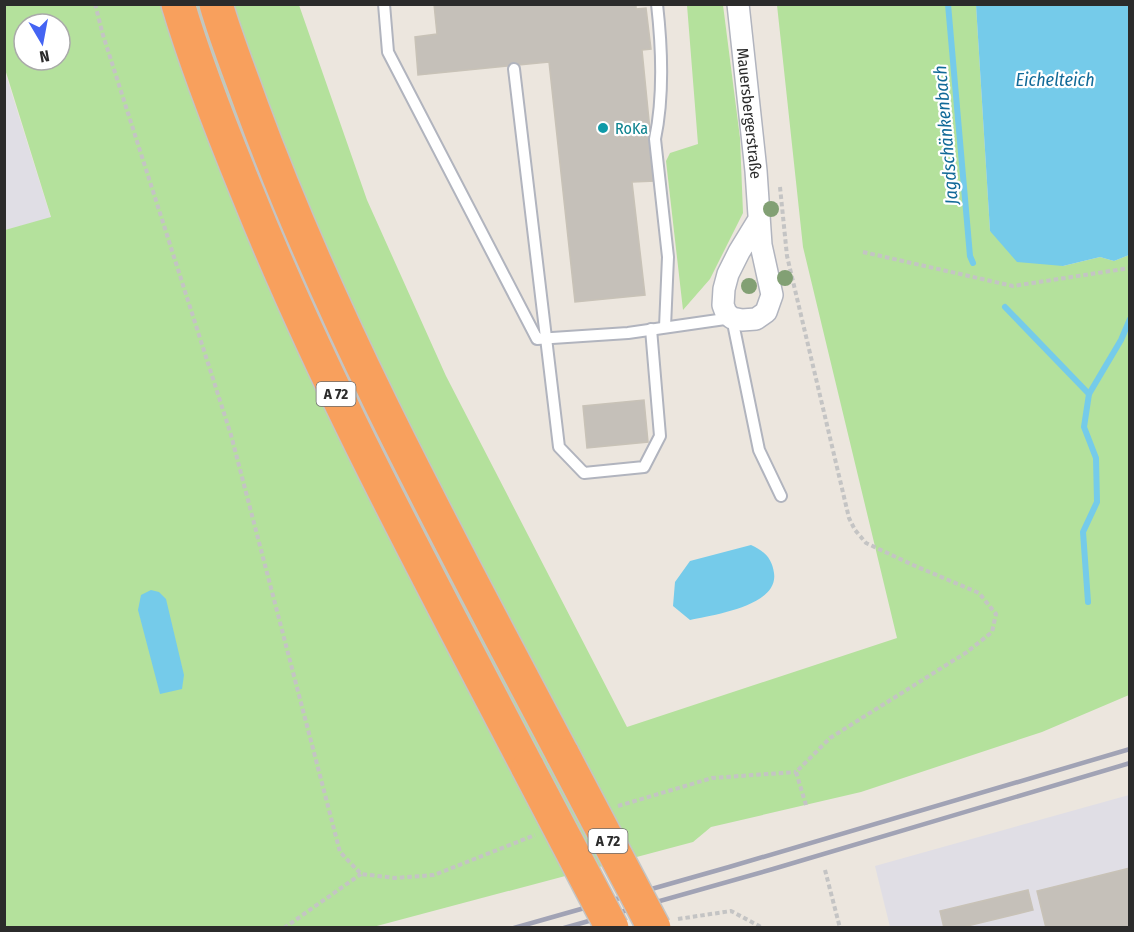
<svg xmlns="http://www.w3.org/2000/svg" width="1134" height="932" font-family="'Fira Sans Condensed',sans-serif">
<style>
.industrial{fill:#e0dee5}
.green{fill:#b4e19c;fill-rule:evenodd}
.water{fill:#75cbea}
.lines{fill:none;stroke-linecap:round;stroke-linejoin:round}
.stream{stroke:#75cbea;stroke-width:6}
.building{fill:#c5c0b9;stroke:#c8c2b7;stroke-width:1.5}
.lane-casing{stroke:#b1b4be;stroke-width:14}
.street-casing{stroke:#b1b4be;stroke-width:24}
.highway-casing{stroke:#c4c4c4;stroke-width:36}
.path{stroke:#c4c4c4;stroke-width:4;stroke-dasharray:4.5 3;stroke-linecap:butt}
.lane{stroke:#fff;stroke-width:10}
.street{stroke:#fff;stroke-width:21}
.highway{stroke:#f8a05d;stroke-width:33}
.rail{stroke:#a1a3b5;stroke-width:4.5}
.highway-bridge-casing{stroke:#c4c4c4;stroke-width:36;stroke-linecap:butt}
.highway-bridge{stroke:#f8a05d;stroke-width:33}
.tree{fill:#82a074}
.culture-dot{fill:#0f9aa8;stroke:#fff;stroke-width:2}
.labels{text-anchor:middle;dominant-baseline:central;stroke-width:4.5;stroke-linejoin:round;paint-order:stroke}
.shield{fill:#fff;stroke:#6b6b6b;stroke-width:1.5}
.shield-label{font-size:15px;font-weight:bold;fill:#2b2b2b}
.street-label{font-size:16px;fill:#2b2b2b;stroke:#fff}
.culture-label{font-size:16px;fill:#0d838f;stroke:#fff;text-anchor:start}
.water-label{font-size:18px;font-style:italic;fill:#126a98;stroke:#fff}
</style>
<rect width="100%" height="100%" fill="#ece6de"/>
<g class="industrial">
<polygon points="4,69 51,218 5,230 4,230"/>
<polygon points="1129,795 1129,927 890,927 875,866"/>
</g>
<g class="green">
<path d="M 5,5 L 299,5 L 367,200 L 446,376 L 627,727 L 897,638 L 803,247 L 777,5 L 976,5 L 990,231 L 1063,266 L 1100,257 L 1114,261 L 1129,255 L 1129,695 L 1042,732 L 861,792 L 711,827 L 693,842 L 373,927 L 5,928 L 5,230 L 51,217 L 5,69 ZM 24,24 L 60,24 L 60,60 L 24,60 Z"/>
<polygon points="687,5 723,5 740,138 743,213 710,279 683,310 666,161 670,153 698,144"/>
</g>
<g class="water">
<polygon points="976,5 1129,5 1129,255 1114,261 1100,257 1063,266 1017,262 990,231"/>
<path d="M 751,545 C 764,551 772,558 774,573 C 779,606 713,615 690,620 L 673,606 L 675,582 L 690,561 Z"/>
<polygon points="151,590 159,592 166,599 184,675 182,689 160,694 138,610 141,595"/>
</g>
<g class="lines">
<g class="stream">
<polyline points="948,4 970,256 973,263"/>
<polyline points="1005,307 1089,394"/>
<polyline points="1088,602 1083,532 1097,502 1096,458 1084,427 1089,394 1121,340 1130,319"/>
</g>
</g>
<g class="building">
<polygon points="434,4 636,4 636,9 646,8 651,49 642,50 655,181 632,182 645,295 575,302 549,62 418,75 415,37 437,34"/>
<polygon points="644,400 648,442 587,448 583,406"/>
<polygon points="1130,868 1130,928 1046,928 1037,891"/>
<polygon points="1028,890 1033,910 959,928 944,928 940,911"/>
</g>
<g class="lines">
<g class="lane-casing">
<g id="lane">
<polyline points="384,4 388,52 537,339 628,333 732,318 759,450 781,496"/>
<path d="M 657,4 C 662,48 664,96 655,139 L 668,257 L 665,327"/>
<polyline points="514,69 559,447 584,473 644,467 660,436 651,329"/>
</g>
</g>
<g class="street-casing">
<g id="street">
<path id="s1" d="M 738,4 L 756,171 L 761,245 L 772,295 L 766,312 L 756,319 L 742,320 L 732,318 L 726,313 L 723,305 L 724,289 L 728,274 L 739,252 L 758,221"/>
</g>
</g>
<g class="highway-casing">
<g id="highway">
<path d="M 178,4 C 197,68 222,131 247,192 C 327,391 429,578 528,768"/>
<path d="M 216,4 C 226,39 240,73 252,107 C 335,332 451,543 563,755"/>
</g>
</g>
<g class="path">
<polyline points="95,4 103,35 231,435 340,852 361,874 395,878 434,875 535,835"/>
<polyline points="780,187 787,256 849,518 855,530 866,543 913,565 979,593 996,614 992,632 967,652 830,738 796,772 806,805"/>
<polyline points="863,252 1013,286 1130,268"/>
<polyline points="618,806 712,778 796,772"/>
<polyline points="825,870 840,928"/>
<polyline points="678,919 731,911 763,928"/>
<polyline points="284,928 361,874"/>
</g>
<use href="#lane" class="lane"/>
<use href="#street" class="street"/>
<use href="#highway" class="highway"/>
<g class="rail">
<polyline points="514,928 729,867 1130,749"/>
<polyline points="564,928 773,869 1130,763"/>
</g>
<g class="highway-bridge-casing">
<g id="highway-bridge">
<polyline points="563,755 654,928"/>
<polyline points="528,768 612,928"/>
</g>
</g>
<use href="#highway-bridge" class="highway-bridge"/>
</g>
<g class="tree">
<circle cx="771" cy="209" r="8"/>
<circle cx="785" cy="278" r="8"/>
<circle cx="749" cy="286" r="8"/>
</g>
<circle class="culture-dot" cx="603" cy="128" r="6"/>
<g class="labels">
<g class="shield">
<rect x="316.5" y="382" width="39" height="24" rx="4.5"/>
<rect x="588.5" y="829" width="39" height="24" rx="4.5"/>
</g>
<g class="shield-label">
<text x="336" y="394">A 72</text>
<text x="608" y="841">A 72</text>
</g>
<g class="street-label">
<text stroke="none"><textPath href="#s1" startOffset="110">Mauersbergerstraße</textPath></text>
</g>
<g class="culture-label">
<text x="615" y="128">RoKa</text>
</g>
<g class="water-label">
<text x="1055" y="80">Eichelteich</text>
<text transform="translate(946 135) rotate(-95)">Jagdschänkenbach</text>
</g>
</g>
<rect width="1134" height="932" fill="none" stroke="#2b2b2b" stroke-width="12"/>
<g transform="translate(42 42) rotate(170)"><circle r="28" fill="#ffffff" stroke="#aaaaaa" stroke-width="1.5"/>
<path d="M0-4.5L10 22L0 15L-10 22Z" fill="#4464f3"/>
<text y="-9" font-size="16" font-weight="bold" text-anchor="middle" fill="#2b2b2b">N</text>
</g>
</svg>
